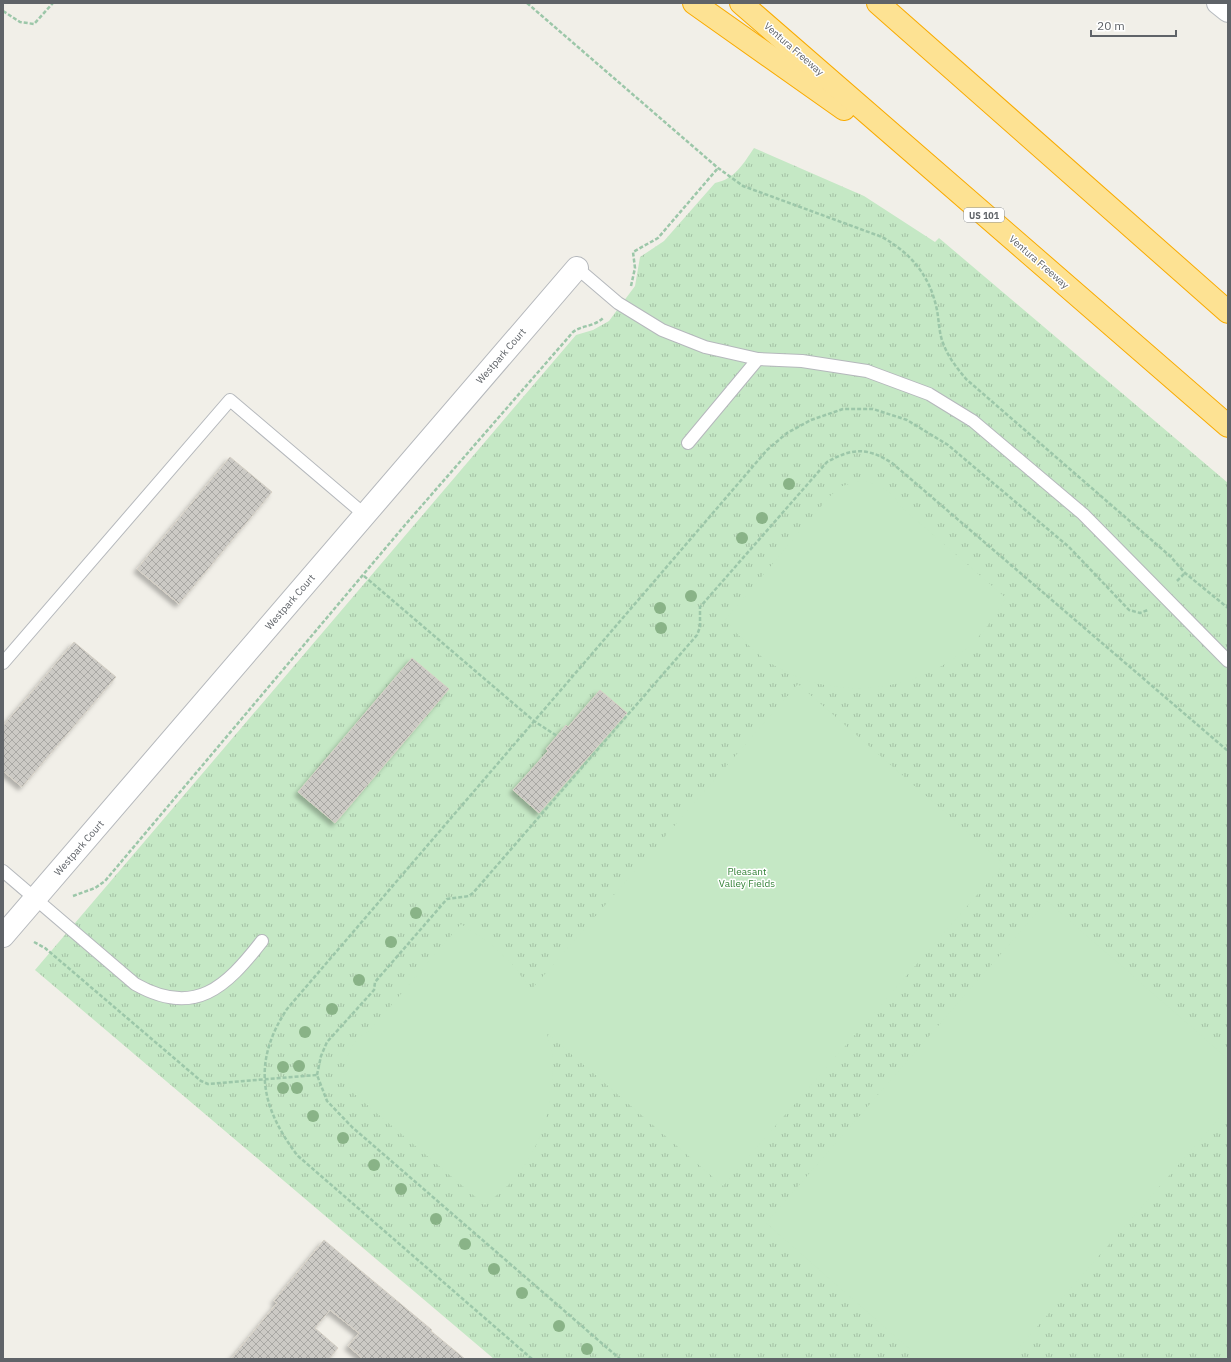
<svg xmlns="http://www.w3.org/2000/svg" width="1231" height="1362" font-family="'IBM Plex Sans',sans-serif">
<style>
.grass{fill:url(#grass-tufts)}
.pitch{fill:#c5e8c5}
.building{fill:url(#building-cross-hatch);stroke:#d6d1c6;filter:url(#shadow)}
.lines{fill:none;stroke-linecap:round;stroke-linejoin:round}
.lane-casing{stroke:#b5b8bc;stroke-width:14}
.street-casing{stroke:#b5b8bc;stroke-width:24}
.secondary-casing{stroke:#b6babf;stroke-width:24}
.highway-casing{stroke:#f9ab00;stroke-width:24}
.path{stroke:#9cc7a9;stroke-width:2.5;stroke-dasharray:4 2;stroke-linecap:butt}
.lane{stroke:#fff;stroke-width:12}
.street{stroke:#fff;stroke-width:22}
.secondary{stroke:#fff;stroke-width:22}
.highway{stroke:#fde293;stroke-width:22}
.tree{fill:#89b387}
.labels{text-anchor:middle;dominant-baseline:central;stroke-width:3;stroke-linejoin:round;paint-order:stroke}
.shield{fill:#fff;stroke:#8f9295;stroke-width:1}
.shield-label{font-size:9px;font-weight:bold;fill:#5f6368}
.street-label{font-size:10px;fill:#5f6368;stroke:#fff}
.park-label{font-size:10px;fill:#348238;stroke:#fff}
</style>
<defs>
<pattern id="grass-tufts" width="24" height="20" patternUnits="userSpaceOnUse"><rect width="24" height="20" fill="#c5e8c5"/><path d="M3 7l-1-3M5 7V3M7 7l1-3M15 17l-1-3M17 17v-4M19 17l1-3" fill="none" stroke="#a3c0a4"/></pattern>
<pattern id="building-cross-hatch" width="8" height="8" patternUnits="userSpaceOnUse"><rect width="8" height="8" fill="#cccac5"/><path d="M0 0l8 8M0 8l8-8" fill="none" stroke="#a9a8a4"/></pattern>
<filter id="shadow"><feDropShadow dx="-3.5" dy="3.5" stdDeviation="2" flood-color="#0004"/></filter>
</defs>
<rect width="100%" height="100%" fill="#f1efe8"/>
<path class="grass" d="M 754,148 L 864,196 L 935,242 L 939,238 L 1228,483 L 1228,1359 L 494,1359 L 35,970 L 576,335 L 593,330 L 609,321 L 635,286 L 640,257 L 664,241 L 715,183 C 735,179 743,164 754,148 Z"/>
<g class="pitch">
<path d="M 860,481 C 878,483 892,490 900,506 L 1006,598 C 994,617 982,636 965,650 C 913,693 835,701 777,667 C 756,655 741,638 725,620 L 830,496 L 842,486 Z"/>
<path d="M 798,684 L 1004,864 L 723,1186 L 547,1033 C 548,1040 551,1047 552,1054 C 556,1098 543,1147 513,1180 C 505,1189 494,1197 485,1205 L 353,1093 C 338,1070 346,1043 370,1030 L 461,924 L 489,942 L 513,965 L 531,990 Z"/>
<polygon points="1047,901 1228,1059 1228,1108 1009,1359 921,1359 766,1223"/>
</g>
<g class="building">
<polygon points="230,457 272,492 179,604 137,569"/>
<polygon points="74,642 116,677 22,787 3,771 3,726"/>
<polygon points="412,658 449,689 335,823 298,792"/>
<polygon points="600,690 627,713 539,813 513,790 548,751 546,749 557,736 566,725 568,727"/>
<polygon points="324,1240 432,1330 431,1331 465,1359 363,1359 348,1346 359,1333 330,1310 315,1328 338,1348 329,1359 231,1359 277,1303 274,1301"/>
</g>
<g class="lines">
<g class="lane-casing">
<g id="lane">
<polyline points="577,268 618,303 662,330 705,347 758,359 688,443"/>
<polyline points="758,359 802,361 867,371 929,394 973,421 1083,514 1228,661"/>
<polyline points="3,663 230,400 365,515"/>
<path d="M 3,871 L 135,984 C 195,1018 226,987 262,941"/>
</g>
</g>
<g class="street-casing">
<polyline id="street" points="3,936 577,268"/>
</g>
<g class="secondary-casing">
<polyline id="secondary" points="1218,3 1228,11"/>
</g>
<g class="highway-casing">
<g id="highway">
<polyline points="694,3 844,109"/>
<polyline points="741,3 1228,426"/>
<polyline points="878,3 1228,312"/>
</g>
</g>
<g class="path">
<path d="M 527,3 L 718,168 L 743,186 L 882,237 C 912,254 930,276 937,310 C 939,321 939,333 943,343 C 948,357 957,368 966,379 L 1170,556 L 1185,573 L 1228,608"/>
<polyline points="3,11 20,22 34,24 53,3"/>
<polyline points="631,286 635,268 633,252 658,238 718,168"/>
<polyline points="364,576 534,721 557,736"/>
<polyline points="1177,581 1185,573"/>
<path d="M 73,896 L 95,888 L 105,881 L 405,525 L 573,332 C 582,325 594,327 603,318"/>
<polyline points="34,942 45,948 201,1081 208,1084 317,1075 327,1101 352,1127 620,1359"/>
<path d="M 317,1075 L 321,1056 L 327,1042 L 374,990 L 375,982 L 447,899 L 469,896 L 473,893 L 697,635 L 700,627 L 700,607 L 827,462 C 852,448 867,447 892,463 L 1228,751"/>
<path d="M 532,1359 L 298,1156 C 260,1107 252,1062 287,1009 L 767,450 L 787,433 L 811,420 L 843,409 L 873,409 L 907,420 L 948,445 L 1069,547 L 1129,610 L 1140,613 L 1148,610"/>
</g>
<use href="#lane" class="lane"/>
<use href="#street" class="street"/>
<use href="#secondary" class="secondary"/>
<use href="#highway" class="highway"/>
</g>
<g class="tree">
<circle cx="789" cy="484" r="6"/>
<circle cx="762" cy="518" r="6"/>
<circle cx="742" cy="538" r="6"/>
<circle cx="691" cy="596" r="6"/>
<circle cx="660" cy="608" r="6"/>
<circle cx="661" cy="628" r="6"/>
<circle cx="416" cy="913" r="6"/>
<circle cx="391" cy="942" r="6"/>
<circle cx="359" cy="980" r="6"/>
<circle cx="332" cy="1009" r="6"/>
<circle cx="305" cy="1032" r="6"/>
<circle cx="299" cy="1066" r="6"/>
<circle cx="283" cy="1067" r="6"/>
<circle cx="283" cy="1088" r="6"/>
<circle cx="297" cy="1088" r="6"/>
<circle cx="313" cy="1116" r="6"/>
<circle cx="343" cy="1138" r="6"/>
<circle cx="374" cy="1165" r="6"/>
<circle cx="401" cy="1189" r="6"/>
<circle cx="436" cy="1219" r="6"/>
<circle cx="465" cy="1244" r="6"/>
<circle cx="494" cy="1269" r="6"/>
<circle cx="522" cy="1293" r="6"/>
<circle cx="559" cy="1326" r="6"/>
<circle cx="587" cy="1349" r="6"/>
</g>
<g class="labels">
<rect class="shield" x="964" y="208" width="40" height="14" rx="3"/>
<g class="shield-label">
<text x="984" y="215">US 101</text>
</g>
<g class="street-label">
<text transform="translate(794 49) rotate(41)">Ventura Freeway</text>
<text transform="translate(1039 262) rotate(41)">Ventura Freeway</text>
<text transform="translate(501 356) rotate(-49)">Westpark Court</text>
<text transform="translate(290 602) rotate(-49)">Westpark Court</text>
<text transform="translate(79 848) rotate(-49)">Westpark Court</text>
</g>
<g class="park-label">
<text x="747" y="871">Pleasant<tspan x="747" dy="12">Valley Fields</tspan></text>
</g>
</g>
<rect width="1231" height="1362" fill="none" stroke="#5f6368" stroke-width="8"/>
<path d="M1091 30v6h85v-6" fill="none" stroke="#5f6368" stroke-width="2"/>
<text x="1097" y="30" font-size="12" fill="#5f6368" stroke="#ffffff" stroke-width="3" paint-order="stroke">20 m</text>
</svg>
